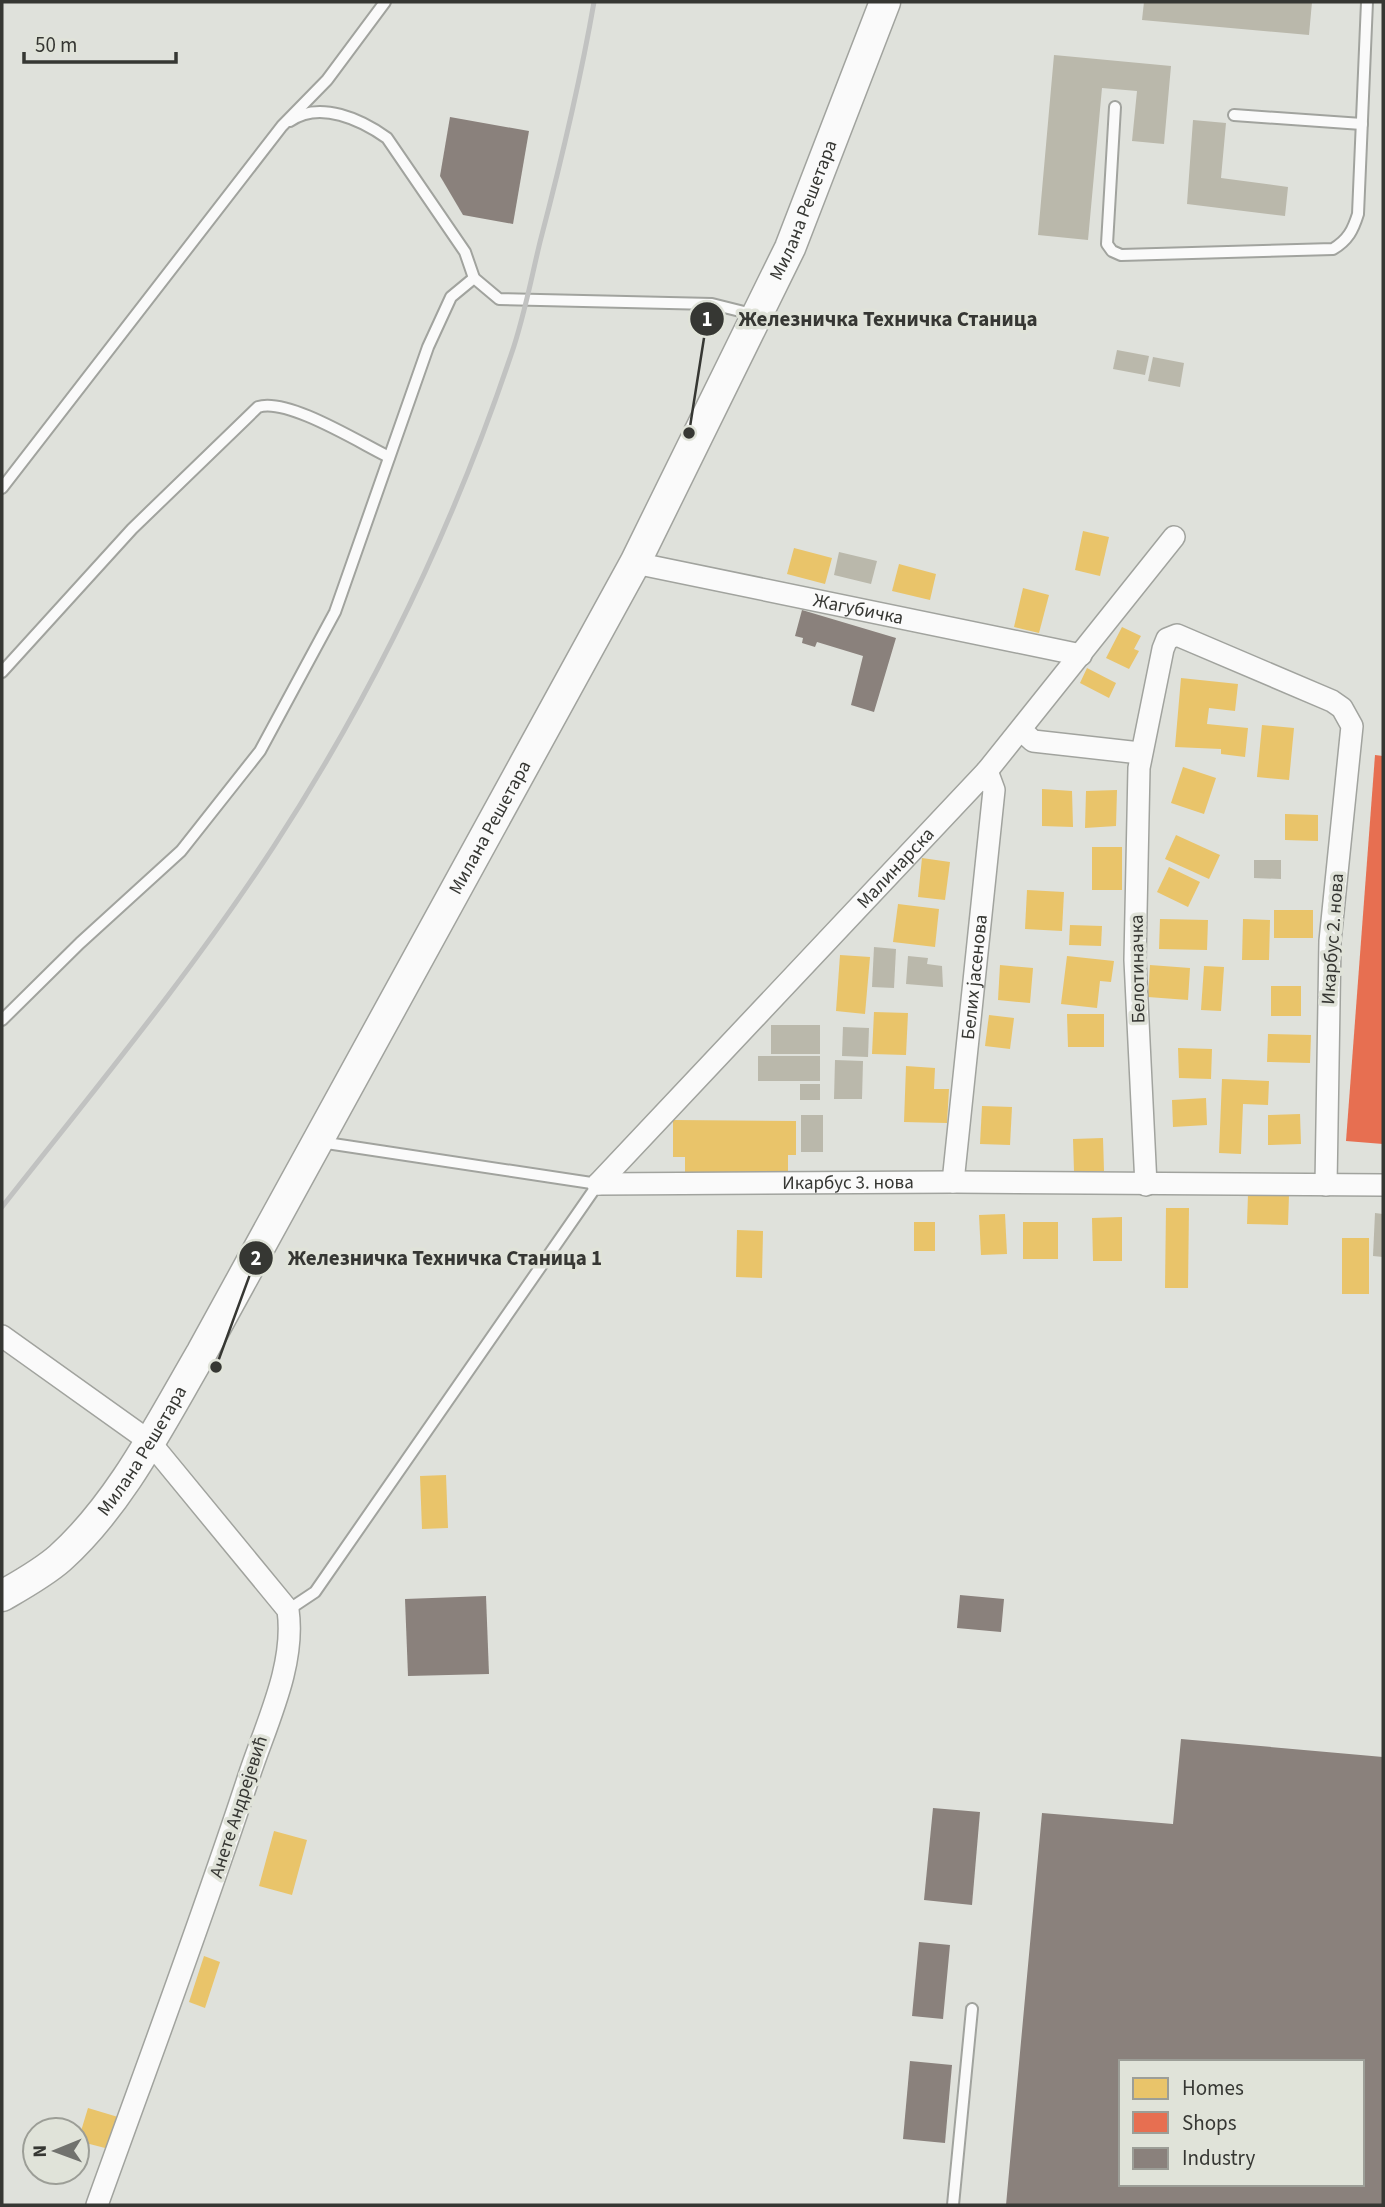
<svg xmlns="http://www.w3.org/2000/svg" width="1385" height="2207" font-family="'Source Sans 3',sans-serif">
<style>
.homes{fill:#e9c46a}
.shops{fill:#e76f51}
.industry{fill:#8a817c;fill-rule:evenodd}
.building{fill:#bab8ab}
.lines{fill:none;stroke-linecap:round;stroke-linejoin:round}
.lane-casing{stroke:#a1a39e;stroke-width:14}
.street-casing{stroke:#a1a39e;stroke-width:24}
.secondary-casing{stroke:#a1a39e;stroke-width:33}
.lane{stroke:#fafafa;stroke-width:10}
.street{stroke:#fafafa;stroke-width:21}
.secondary{stroke:#fafafa;stroke-width:30}
.rail{stroke:#c1c2c1;stroke-width:5}
.labels{text-anchor:middle;dominant-baseline:central;stroke-width:7;stroke-linejoin:round;paint-order:stroke}
.street-label{font-size:19px;fill:#363733;stroke:#e0e3d9}
.leader{fill:none;stroke:#363733;stroke-width:2.5}
.callout-dot{fill:#363733;stroke:#e0e3d9;stroke-width:2.5}
.mark-label{font-size:21px;text-anchor:middle;font-weight:bold;fill:#fff}
.callout-label{font-size:21px;text-anchor:middle;font-weight:bold;fill:#363733;stroke:#e0e3d9;stroke-width:7;stroke-linejoin:round;paint-order:stroke}
</style>
<rect width="100%" height="100%" fill="#dfe1db"/>
<g class="homes">
<polygon points="1083,531 1109,537 1100,576 1075,570"/>
<polygon points="794,548 832,558 825,584 787,574"/>
<polygon points="899,564 936,574 930,600 892,591"/>
<polygon points="1023,588 1049,595 1039,633 1014,627"/>
<polygon points="1122,627 1141,636 1134,649 1139,651 1129,669 1106,658"/>
<polygon points="1087,668 1116,683 1109,698 1080,683"/>
<polygon points="1181,678 1238,684 1235,711 1209,708 1207,724 1248,728 1245,757 1221,754 1221,749 1175,747"/>
<polygon points="1262,725 1294,728 1289,780 1257,777"/>
<polygon points="1183,767 1216,778 1204,814 1171,803"/>
<polygon points="1042,789 1072,791 1073,827 1042,826"/>
<polygon points="1117,790 1116,826 1085,828 1086,791"/>
<polygon points="1285,814 1318,815 1318,841 1285,840"/>
<polygon points="1176,835 1220,855 1209,879 1165,859"/>
<rect x="1092" y="847" width="30" height="43"/>
<polygon points="922,858 950,862 945,900 918,897"/>
<polygon points="1169,867 1200,882 1188,907 1157,892"/>
<polygon points="1027,890 1064,892 1062,931 1025,929"/>
<polygon points="898,904 939,909 935,947 893,942"/>
<rect x="1274" y="910" width="39" height="28"/>
<polygon points="1160,919 1208,920 1207,950 1159,949"/>
<polygon points="1243,919 1270,920 1269,960 1242,960"/>
<polygon points="1070,925 1102,926 1101,946 1069,945"/>
<polygon points="840,955 870,957 865,1014 836,1011"/>
<polygon points="1067,956 1114,961 1111,982 1100,981 1097,1008 1061,1004"/>
<polygon points="1000,965 1033,968 1030,1003 998,1000"/>
<polygon points="1150,965 1190,968 1188,1000 1148,997"/>
<polygon points="1204,966 1224,967 1221,1011 1201,1010"/>
<rect x="1271" y="986" width="30" height="30"/>
<polygon points="874,1012 908,1013 906,1055 872,1054"/>
<polygon points="1067,1014 1104,1014 1104,1047 1068,1047"/>
<polygon points="989,1015 1014,1018 1010,1049 985,1046"/>
<polygon points="1268,1034 1311,1035 1310,1063 1267,1062"/>
<polygon points="1178,1048 1212,1049 1211,1079 1179,1078"/>
<polygon points="906,1066 935,1068 934,1089 949,1089 947,1123 904,1122"/>
<polygon points="1222,1079 1269,1081 1268,1105 1243,1104 1241,1154 1219,1153"/>
<polygon points="1206,1098 1207,1125 1173,1127 1172,1100"/>
<polygon points="982,1106 1012,1107 1010,1145 980,1144"/>
<polygon points="1300,1114 1301,1144 1268,1145 1268,1115"/>
<polygon points="673,1120 796,1121 796,1155 788,1155 788,1172 685,1172 685,1157 673,1157"/>
<polygon points="1103,1138 1104,1171 1074,1172 1073,1139"/>
<polygon points="1248,1194 1289,1195 1288,1225 1247,1224"/>
<polygon points="1166,1208 1189,1208 1188,1288 1165,1288"/>
<polygon points="1005,1214 1007,1254 981,1255 979,1215"/>
<polygon points="1122,1217 1122,1261 1093,1261 1092,1218"/>
<rect x="914" y="1222" width="21" height="29"/>
<rect x="1023" y="1222" width="35" height="37"/>
<polygon points="737,1230 763,1231 762,1278 736,1277"/>
<rect x="1342" y="1238" width="27" height="56"/>
<polygon points="446,1475 448,1528 422,1529 420,1476"/>
<polygon points="274,1831 307,1840 292,1895 259,1886"/>
<polygon points="204,1956 220,1962 205,2008 189,2002"/>
<polygon points="88,2108 118,2117 109,2149 78,2141"/>
</g>
<polygon class="shops" points="1375,755 1383,756 1383,1144 1346,1141"/>
<g class="industry">
<polygon points="450,117 529,131 513,224 463,215 440,176"/>
<polygon points="802,610 896,638 874,712 851,705 863,656 817,642 815,647 802,643 803,638 795,636"/>
<polygon points="960,1595 1004,1599 1001,1632 957,1628"/>
<polygon points="486,1596 489,1674 408,1676 405,1599"/>
<path d="M 1181,1739 L 1383,1757 L 1383,2205 L 1006,2205 L 1042,1813 L 1173,1824 ZM 1121,2062 L 1362,2062 L 1362,2184 L 1121,2184 Z"/>
<polygon points="933,1808 980,1812 972,1905 924,1900"/>
<polygon points="919,1942 950,1945 943,2019 912,2016"/>
<polygon points="910,2061 952,2065 945,2143 903,2139"/>
</g>
<g class="building">
<polygon points="1144,2 1312,2 1309,35 1142,20"/>
<polygon points="1054,55 1171,66 1164,144 1132,141 1137,91 1102,88 1088,240 1038,235"/>
<polygon points="1193,120 1226,123 1221,178 1288,187 1285,216 1187,204"/>
<polygon points="1117,350 1149,356 1145,375 1113,369"/>
<polygon points="1153,357 1184,363 1180,387 1148,381"/>
<polygon points="839,552 877,561 871,584 834,575"/>
<polygon points="1254,860 1281,860 1281,879 1254,878"/>
<polygon points="874,947 896,949 894,988 872,987"/>
<polygon points="908,956 928,958 927,964 942,966 943,987 906,984"/>
<rect x="771" y="1025" width="49" height="29"/>
<polygon points="843,1027 869,1028 868,1057 842,1056"/>
<rect x="758" y="1056" width="62" height="25"/>
<polygon points="835,1060 863,1061 862,1099 834,1099"/>
<rect x="800" y="1084" width="20" height="16"/>
<rect x="801" y="1115" width="22" height="37"/>
<polygon points="1375,1213 1383,1214 1383,1257 1373,1256"/>
</g>
<g class="lines">
<g class="lane-casing">
<g id="lane">
<path d="M 1115,107 L 1107,244 L 1112,251 L 1121,255 L 1333,249 C 1348,240 1353,230 1358,214 L 1367,2"/>
<polyline points="1234,115 1362,124"/>
<path d="M 290,121 C 320,100 362,120 387,138 L 465,252 L 474,278 L 499,299 L 712,304 L 756,315"/>
<polyline points="2,488 282,126 327,80 385,2"/>
<path d="M 2,672 L 132,529 L 258,407 C 287,397 360,443 389,457"/>
<polyline points="2,1020 80,943 181,851 260,751 335,612 428,347 451,297 474,278"/>
<polyline points="288,1610 315,1592 598,1184 320,1142"/>
<polyline points="953,2205 972,2009"/>
</g>
</g>
<g class="street-casing">
<g id="street">
<path id="s1" d="M 635,563 L 1081,655"/>
<polyline points="1021,730 1033,741 1140,753"/>
<path id="s2" d="M 953,1182 L 994,790 L 987,771"/>
<path id="s3" d="M 598,1184 L 987,771 L 1174,537"/>
<path id="s4" d="M 598,1184 L 953,1182 L 1383,1185"/>
<polyline points="1146,1185 1135,960 1139,768 1163,649 1167,639 1177,635 1332,701 1342,708 1352,726 1330,941 1326,1185"/>
<path d="M 2,1336 L 149,1441 L 288,1610 C 296,1666 265,1726 248,1779 C 201,1922 148,2063 97,2205"/>
</g>
</g>
<g class="secondary-casing">
<g id="secondary">
<path id="s5" d="M 2,1596 C 21,1585 43,1573 60,1558 C 121,1503 161,1422 202,1352 L 635,563 L 790,248 L 885,2"/>
</g>
</g>
<use href="#lane" class="lane"/>
<use href="#street" class="street"/>
<use href="#secondary" class="secondary"/>
<path class="rail" d="M 2,1207 C 95,1089 192,972 274,846 C 373,694 453,527 511,355 C 524,318 531,279 540,242 C 561,162 580,83 594,2"/>
</g>
<g class="labels">
<g class="street-label">
<text stroke="none"><textPath href="#s5" startOffset="1612">Милана Решетара</textPath></text>
<text stroke="none"><textPath href="#s1" startOffset="228">Жагубичка</textPath></text>
<text stroke="none"><textPath href="#s5" startOffset="919">Милана Решетара</textPath></text>
<text stroke="none"><textPath href="#s3" startOffset="434">Малинарска</textPath></text>
<text transform="translate(1333 939) rotate(-86)">Икарбус 2. нова</text>
<text transform="translate(1138 969) rotate(-91)">Белотиначка</text>
<text stroke="none"><textPath href="#s2" startOffset="206">Белих јасенова</textPath></text>
<text stroke="none"><textPath href="#s4" startOffset="250">Икарбус 3. нова</textPath></text>
<text stroke="none"><textPath href="#s5" startOffset="205">Милана Решетара</textPath></text>
<text transform="translate(239 1807) rotate(-72)">Анете Андрејевић</text>
</g>
</g>
<path class="leader" d="M689 433L707 319M216 1367L256 1258"/>
<g class="callout-dot">
<circle cx="689" cy="433" r="7"/>
<circle cx="216" cy="1367" r="7"/>
<circle cx="707" cy="319" r="18"/>
<circle cx="256" cy="1258" r="18"/>
</g>
<g class="mark-label">
<text x="707" y="326">1</text>
<text x="256" y="1265">2</text>
</g>
<g class="callout-label">
<text x="888" y="326">Железничка Техничка Станица</text>
<text x="445" y="1265">Железничка Техничка Станица 1</text>
</g>
<rect width="1385" height="2207" fill="none" stroke="#363733" stroke-width="7"/>
<rect x="1119" y="2060" width="245" height="126" fill="#e0e3d9" stroke="#9c9e97" stroke-width="2"/>
<rect x="1133" y="2078" width="35" height="21" fill="#e9c46a" stroke="#9c9e97" stroke-width="2"/>
<text x="1182" y="2095" font-size="21" fill="#363733">Homes</text>
<rect x="1133" y="2112" width="35" height="21" fill="#e76f51" stroke="#9c9e97" stroke-width="2"/>
<text x="1182" y="2130" font-size="21" fill="#363733">Shops</text>
<rect x="1133" y="2148" width="35" height="21" fill="#8a817c" stroke="#9c9e97" stroke-width="2"/>
<text x="1182" y="2165" font-size="21" fill="#363733">Industry</text>
<g transform="translate(56 2151) rotate(269)"><circle r="33" fill="#e0e3d9" stroke="#9c9e97" stroke-width="2"/>
<path d="M0-5L12 26L0 18L-12 26Z" fill="#71726e"/>
<text y="-10" font-size="19" font-weight="bold" text-anchor="middle" fill="#363733">N</text>
</g>
<path d="M24 52v10h152v-10" fill="none" stroke="#363733" stroke-width="3.5"/>
<text x="35" y="52" font-size="21" fill="#363733" stroke="#e0e3d9" stroke-width="5" paint-order="stroke">50 m</text>
</svg>
